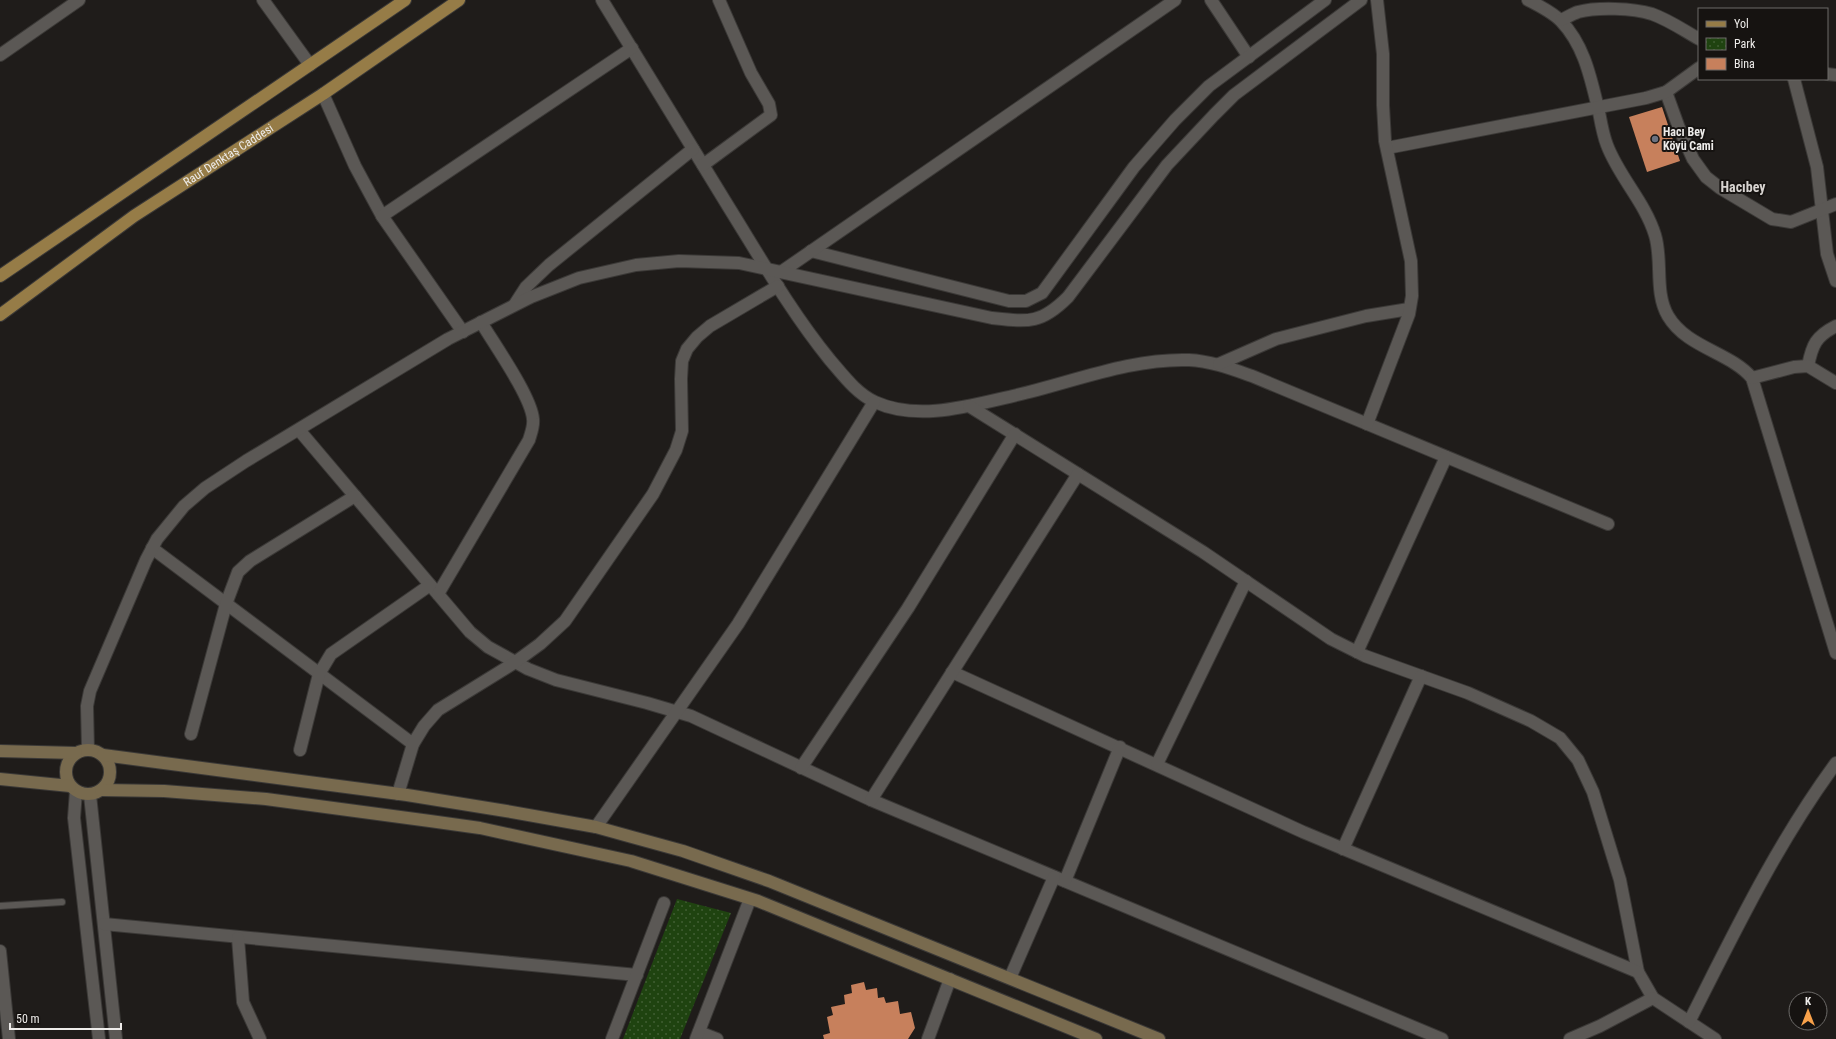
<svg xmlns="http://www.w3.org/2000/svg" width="1836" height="1039" font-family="'Roboto Condensed',sans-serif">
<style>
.park{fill:url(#park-dots)}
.building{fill:#c7805c}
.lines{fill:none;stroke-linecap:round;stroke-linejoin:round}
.service-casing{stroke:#3b3937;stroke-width:8}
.minor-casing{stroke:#3b3937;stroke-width:14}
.secondary-casing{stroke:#3b3937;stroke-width:14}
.primary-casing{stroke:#3b3937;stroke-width:14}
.service{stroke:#5b5855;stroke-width:6}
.minor{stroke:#5b5855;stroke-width:12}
.secondary{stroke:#786a4e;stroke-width:12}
.primary{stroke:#967c47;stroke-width:12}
.worship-dot{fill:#6b7280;stroke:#161311;stroke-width:1.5}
.labels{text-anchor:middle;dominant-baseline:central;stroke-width:4;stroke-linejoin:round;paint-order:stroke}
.poi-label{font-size:12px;font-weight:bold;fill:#eeecea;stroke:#161311;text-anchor:start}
.street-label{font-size:12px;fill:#eeecea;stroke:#161311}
.quarter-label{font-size:14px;font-weight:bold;fill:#d8d4d1;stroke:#161311}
</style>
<defs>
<pattern id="park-dots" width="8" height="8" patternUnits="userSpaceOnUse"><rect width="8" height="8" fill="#1f4310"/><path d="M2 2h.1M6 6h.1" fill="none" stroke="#405e33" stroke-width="1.8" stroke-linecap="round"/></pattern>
</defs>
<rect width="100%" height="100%" fill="#1f1c1a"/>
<polygon class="park" points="677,899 731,913 680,1039 623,1039"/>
<g class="building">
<polygon points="1662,107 1680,161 1647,172 1629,117"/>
<polygon points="864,982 866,990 877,988 878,998 884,997 886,1003 898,1001 900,1014 911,1012 915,1028 908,1039 824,1039 823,1035 830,1033 827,1017 833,1015 831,1007 845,1004 844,995 852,993 851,985"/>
</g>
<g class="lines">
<g class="service-casing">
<polyline id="service" points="0,906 62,902"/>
</g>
<g class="minor-casing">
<g id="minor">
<polyline points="263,0 310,65"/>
<path d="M 602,0 C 644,69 686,138 728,206 C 761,259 791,312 830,360 C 843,375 856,393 875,402 C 919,422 972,405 1017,395 C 1073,382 1131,358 1189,360 C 1211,361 1232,369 1252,376 L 1608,524"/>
<polyline points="1211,0 1249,57"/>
<path d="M 1528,0 C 1538,5 1553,13 1561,21 C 1585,46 1591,80 1599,112 C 1601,123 1603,135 1607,145 C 1619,177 1645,202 1655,235 C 1663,261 1654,292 1668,316 C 1687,348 1730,352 1752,378 L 1836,653"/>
<path d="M 1561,20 C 1566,18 1572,14 1578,12 C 1597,7 1633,8 1652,14 C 1669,20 1683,30 1699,39"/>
<polyline points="0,55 79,0"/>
<polyline points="1827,74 1836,75"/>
<polyline points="1794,79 1817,167 1827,254 1836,281"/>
<polyline points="1666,92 1679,128 1693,159 1706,177 1720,188 1772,219 1791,222 1836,204"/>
<polyline points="323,94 355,166 382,216 463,332"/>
<polyline points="1387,148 1646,98 1666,92 1699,68"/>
<polyline points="703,165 771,115 769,104 751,73 719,0"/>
<polyline points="382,216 632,48"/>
<polyline points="811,251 1009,301 1026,301 1042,293 1134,167 1175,120 1209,86 1325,0"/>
<polyline points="781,272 1175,0"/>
<polyline points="515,304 526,287 549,265 693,149"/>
<polyline points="1219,364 1276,339 1366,316 1409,309"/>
<path d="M 1808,366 C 1812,345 1816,336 1836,326"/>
<polyline points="1752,378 1794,367 1808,366 1836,383"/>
<polyline points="969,406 1203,552 1331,639 1365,656 1468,693 1531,721 1560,738 1578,760 1593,792 1620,880 1638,972 1653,998 1715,1039"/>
<polyline points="1367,424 1409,314 1412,296 1411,261 1385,141 1383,105 1383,54 1377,0"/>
<polyline points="299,430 470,632 488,647 528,669 556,680 647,703 691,716 871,800 1442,1039"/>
<polyline points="152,548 413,744"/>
<path d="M 438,594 L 529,440 C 531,433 534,426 533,419 C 531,396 494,344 481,322"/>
<polyline points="1357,652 1446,457"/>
<polyline points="952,672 1303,832 1638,972"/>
<polyline points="191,734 226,604 238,572 250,561 355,496"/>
<path d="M 88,750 L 87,706 L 90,691 L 146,560 L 157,539 L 184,506 L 205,488 L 246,461 L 448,339 L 531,297 L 579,278 L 636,265 L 679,261 L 739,263 L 992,318 C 1029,322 1041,324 1068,297 L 1167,165 L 1214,115 L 1234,95 L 1361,0"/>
<polyline points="300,750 319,674 331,654 430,585"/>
<polyline points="1157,764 1246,581"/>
<polyline points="801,768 908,608 1015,434"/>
<polyline points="76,791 74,818 99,1039"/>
<polyline points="398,794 413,744 424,726 438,710 514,663 540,644 565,621 653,494 676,450 682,431 681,379 682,361 687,349 697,337 710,326 778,286"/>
<polyline points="90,795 116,1039"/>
<polyline points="871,800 1078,474"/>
<polyline points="596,827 738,624 874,402"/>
<polyline points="1343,849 1421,676"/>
<polyline points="1065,881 1120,747"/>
<polyline points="104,924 637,975"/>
<polyline points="238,938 243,1002 260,1039"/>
<polyline points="0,951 9,1039"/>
<polyline points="1010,978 1054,877"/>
<path d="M 1689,1022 C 1734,933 1777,843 1836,763"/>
<polyline points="699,1032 717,1039"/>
<polyline points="612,1039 664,903"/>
<polyline points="696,1039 750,899"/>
<polyline points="928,1039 950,979"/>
<polyline points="1570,1039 1600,1026 1653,998"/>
</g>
</g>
<g class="secondary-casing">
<g id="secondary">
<circle cx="88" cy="772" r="22"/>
<polyline points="0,751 76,753"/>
<polyline points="103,755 407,795 506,811 596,827 632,837 683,851 769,881 1159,1039"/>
<polyline points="0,779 70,786"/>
<polyline points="101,790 164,791 266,799 430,821 480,828 631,861 758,901 1096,1039"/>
</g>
</g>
<g class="primary-casing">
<g id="primary">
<polyline points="0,276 405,0"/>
<path id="s1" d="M 0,315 L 134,216 L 323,94 L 459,0"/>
</g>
</g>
<use href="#service" class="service"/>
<use href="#minor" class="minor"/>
<use href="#secondary" class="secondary"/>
<use href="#primary" class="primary"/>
</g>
<circle class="worship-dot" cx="1655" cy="139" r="4"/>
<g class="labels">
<g class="poi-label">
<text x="1663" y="132">Hacı Bey<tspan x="1663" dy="14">Köyü Cami</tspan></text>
</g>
<g class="street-label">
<text stroke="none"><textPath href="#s1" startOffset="279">Rauf Denktaş Caddesi</textPath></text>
</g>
<g class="quarter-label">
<text x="1743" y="187">Hacıbey</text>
</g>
</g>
<rect x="1698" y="8" width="130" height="72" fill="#161311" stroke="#6c6a68"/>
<rect x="1706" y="21" width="20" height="6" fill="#967c47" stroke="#6c6a68"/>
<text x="1734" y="28" font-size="12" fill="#eeecea">Yol</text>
<rect x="1706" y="38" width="20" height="12" fill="url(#park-dots)" stroke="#6c6a68"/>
<text x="1734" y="48" font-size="12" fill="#eeecea">Park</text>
<rect x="1706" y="58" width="20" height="12" fill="#c7805c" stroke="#6c6a68"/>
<text x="1734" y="68" font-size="12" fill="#eeecea">Bina</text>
<g transform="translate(1808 1011)"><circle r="19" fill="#161311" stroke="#6c6a68"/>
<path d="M0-3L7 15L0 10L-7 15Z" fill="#f8a14a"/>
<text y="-6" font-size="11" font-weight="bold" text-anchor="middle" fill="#eeecea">K</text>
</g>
<path d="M10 1023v6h111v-6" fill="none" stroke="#eeecea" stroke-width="2"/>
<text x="16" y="1023" font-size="12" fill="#eeecea" stroke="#161311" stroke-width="3" paint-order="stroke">50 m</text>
</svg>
